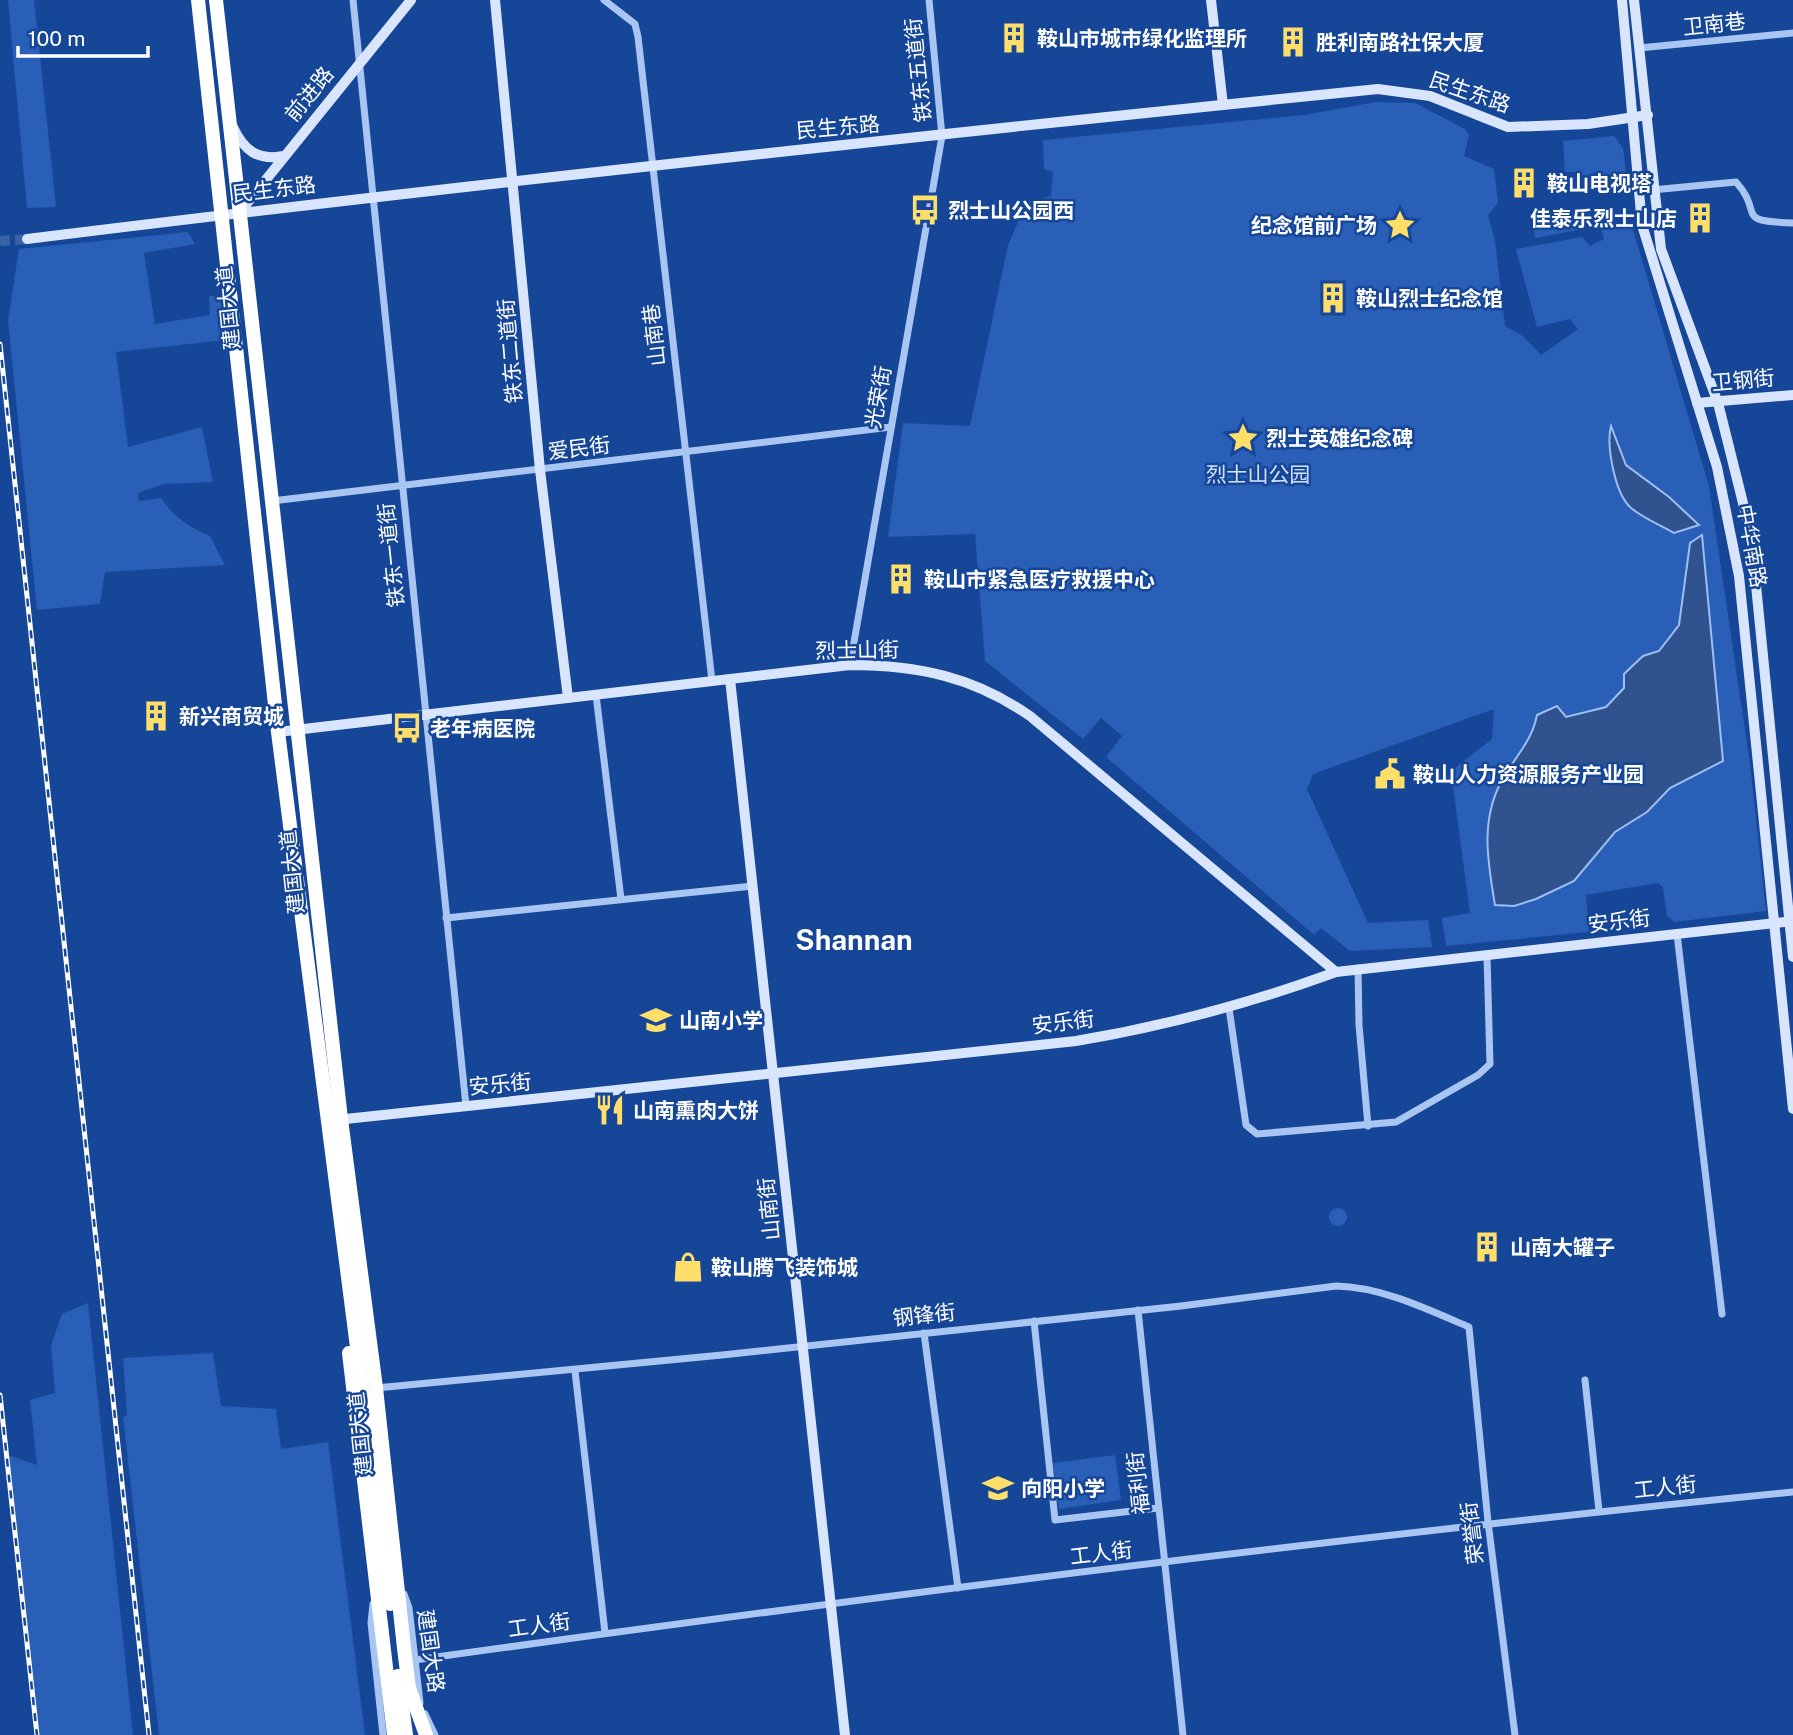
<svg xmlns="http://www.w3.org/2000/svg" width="1793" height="1735" font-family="'Public Sans','Noto Sans SC',sans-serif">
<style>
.green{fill:#295fb6}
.water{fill:#30528f;stroke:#9cbff4;stroke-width:2}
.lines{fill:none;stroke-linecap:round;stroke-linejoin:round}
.secondary-tunnel{stroke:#3962a7;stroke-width:10;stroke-dasharray:10 5;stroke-linecap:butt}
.street{stroke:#a9c5f2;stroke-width:7}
.secondary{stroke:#d8e5fc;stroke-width:10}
.highway{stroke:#fff;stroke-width:14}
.rail-casing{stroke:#fff;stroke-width:5}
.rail{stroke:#164698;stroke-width:2.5;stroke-dasharray:8;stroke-linecap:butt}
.labels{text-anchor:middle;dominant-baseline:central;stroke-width:5;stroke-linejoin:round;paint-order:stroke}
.street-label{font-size:21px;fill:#fff;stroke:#164698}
.poi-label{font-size:21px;font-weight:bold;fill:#fff;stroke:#164698;text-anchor:start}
.park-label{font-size:21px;fill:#d1e2fc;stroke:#164698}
.district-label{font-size:28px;font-weight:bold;fill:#fff;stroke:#164698}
</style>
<rect width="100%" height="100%" fill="#164698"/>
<g class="green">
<polygon points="8,0 34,0 56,207 27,208"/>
<polygon points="1376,102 1415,103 1465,129 1469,135 1464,156 1494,169 1498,203 1488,215 1495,241 1505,326 1523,336 1541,355 1578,329 1570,319 1537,327 1516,249 1582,237 1590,246 1604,239 1601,227 1631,223 1709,486 1750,764 1766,911 1674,922 1667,916 1663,887 1658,883 1586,895 1589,932 1446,946 1442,918 1470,913 1451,771 1492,739 1494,709 1313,774 1307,789 1368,923 1428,920 1432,947 1350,951 1321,928 1314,935 1106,757 1122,736 1101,718 1083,739 985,661 975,534 888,537 903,423 970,426 1008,245 1027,202 1051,196 1053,172 1044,169 1043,140 1304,115"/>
<polygon points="1614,136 1623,148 1628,188 1600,188 1598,174 1576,176 1575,172 1565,172 1563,141"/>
<polygon points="1590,207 1590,218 1584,229 1535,238 1531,213"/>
<path d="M 188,232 L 195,244 L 144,253 L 155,324 L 210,315 L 209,296 L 221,296 L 225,340 L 116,352 L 128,447 L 202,427 L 213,482 L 164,484 L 138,493 L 139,501 L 161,498 C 174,517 188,527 210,536 L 225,565 L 105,572 L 100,604 L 37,610 L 8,321 L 19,249 Z"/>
<circle cx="1338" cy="1217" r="9"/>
<polygon points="88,1303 133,1735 36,1735 4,1459 11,1456 37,1465 30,1400 55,1393 51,1345 62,1314"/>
<polygon points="213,1353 221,1406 276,1409 281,1449 328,1442 365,1735 159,1735 123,1417 127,1416 123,1358"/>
<polygon points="1115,1455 1121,1500 1059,1509 1053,1463"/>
</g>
<g class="water">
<path d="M 1611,426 L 1626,465 L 1669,497 L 1699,525 L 1674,533 C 1660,525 1643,518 1631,508 C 1615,494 1606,446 1611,426 Z"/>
<path d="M 1702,535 L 1723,761 L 1670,788 L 1647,812 L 1615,832 L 1574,881 L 1536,899 L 1514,906 L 1495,905 C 1488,863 1480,822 1501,782 C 1513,759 1532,742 1537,715 L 1557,706 L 1566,717 L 1606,707 L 1624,688 L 1624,674 L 1643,656 L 1659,651 L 1679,625 L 1690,543 Z"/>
</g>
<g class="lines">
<polyline class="secondary-tunnel" points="0,241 27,239"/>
<g class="street">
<polyline points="353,0 466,1106"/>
<polyline points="604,0 635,24 638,37 712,681"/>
<polyline points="1639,48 1793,33"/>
<path d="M 1652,190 L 1736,182 C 1765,214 1732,221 1793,223"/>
<polyline points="272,501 891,427"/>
<polyline points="850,665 942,136 929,0"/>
<polyline points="596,695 621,899"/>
<polyline points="446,918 753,886"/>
<polyline points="1677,934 1722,1314"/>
<polyline points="1358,968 1359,1025 1368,1126"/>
<polyline points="1229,1008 1246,1125 1257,1134 1396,1122 1478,1075 1490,1064 1487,956"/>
<polyline points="1138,1310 1183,1735"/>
<polyline points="1034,1321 1055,1520 1158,1508"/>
<polyline points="924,1333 958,1588"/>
<polyline points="575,1371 605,1633"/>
<polyline points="1585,1380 1599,1511"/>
<path d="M 376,1388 L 722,1355 L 1181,1306 L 1336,1286 C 1382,1287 1427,1309 1469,1327 L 1488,1522 L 1515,1735"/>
<polyline points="404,1594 409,1608 420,1703"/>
<polyline points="373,1604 371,1623 383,1735"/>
<path d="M 415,1660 C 873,1596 1333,1538 1793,1492"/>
<polyline points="425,1714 435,1735"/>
</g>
<g class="secondary">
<polyline points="495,0 540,470 568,698"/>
<polyline points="1211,0 1223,105"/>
<polyline points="1622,0 1642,225 1717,467 1739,576 1793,1109"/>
<polyline points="1634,0 1661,249 1718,403 1751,535 1793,957"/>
<path d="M 233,127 C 244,151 258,161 284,156"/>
<polyline points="239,213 411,0"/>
<path d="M 27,239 C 477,183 927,135 1378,89 L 1430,96 L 1508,127 L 1588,124 L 1648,115"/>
<polyline points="1697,403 1793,395"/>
<polyline points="730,679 845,1735"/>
<path d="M 278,732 L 850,665 C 918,665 974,677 1030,716 L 1336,972"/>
<path d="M 336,1120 L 1076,1041 C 1166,1026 1251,1003 1336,972 L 1793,921"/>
</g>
<g class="highway">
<polyline points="198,0 278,732 390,1604"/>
<polyline points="216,0 341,1119 376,1388 404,1648 409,1688 426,1735"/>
<polyline points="349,1353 394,1735"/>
<polyline points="398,1676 406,1735"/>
</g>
<g class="rail-casing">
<g id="rail">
<polyline points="0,344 149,1735"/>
<polyline points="0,1395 37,1735"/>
</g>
</g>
<use href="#rail" class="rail"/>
</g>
<defs>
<g id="building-bare" transform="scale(2.415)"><path d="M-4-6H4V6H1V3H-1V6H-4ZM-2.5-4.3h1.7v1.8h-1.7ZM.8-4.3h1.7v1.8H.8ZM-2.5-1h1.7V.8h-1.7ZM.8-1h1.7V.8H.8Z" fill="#ffde6a" stroke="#164698" stroke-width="2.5" paint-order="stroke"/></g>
<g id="bus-bare" transform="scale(2.415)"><path d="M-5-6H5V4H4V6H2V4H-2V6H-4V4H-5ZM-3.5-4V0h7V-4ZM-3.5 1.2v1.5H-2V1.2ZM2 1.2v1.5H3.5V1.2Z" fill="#ffde6a" stroke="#164698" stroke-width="2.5" paint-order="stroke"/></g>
<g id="sight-bare" transform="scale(2.415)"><path d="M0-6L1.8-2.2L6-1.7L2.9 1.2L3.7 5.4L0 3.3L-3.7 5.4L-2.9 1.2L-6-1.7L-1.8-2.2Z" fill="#ffde6a" stroke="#164698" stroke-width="2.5" paint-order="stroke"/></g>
<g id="civic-bare" transform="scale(2.415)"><path d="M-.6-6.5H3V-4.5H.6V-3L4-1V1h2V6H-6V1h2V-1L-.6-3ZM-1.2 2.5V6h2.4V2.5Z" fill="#ffde6a" stroke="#164698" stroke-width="2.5" paint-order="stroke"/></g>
<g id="school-bare" transform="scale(2.415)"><path d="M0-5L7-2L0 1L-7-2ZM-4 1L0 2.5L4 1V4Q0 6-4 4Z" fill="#ffde6a" stroke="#164698" stroke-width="2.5" paint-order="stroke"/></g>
<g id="restaurant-bare" transform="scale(2.415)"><path d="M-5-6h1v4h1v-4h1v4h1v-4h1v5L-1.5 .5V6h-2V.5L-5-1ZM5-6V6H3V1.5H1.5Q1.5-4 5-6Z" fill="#ffde6a" stroke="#164698" stroke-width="2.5" paint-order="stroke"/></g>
<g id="shop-bare" transform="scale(2.415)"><path d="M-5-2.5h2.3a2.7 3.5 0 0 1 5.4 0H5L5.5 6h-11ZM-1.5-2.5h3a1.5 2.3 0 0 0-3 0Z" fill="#ffde6a" stroke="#164698" stroke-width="2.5" paint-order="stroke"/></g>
</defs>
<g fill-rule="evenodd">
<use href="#building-bare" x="1014" y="38"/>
<use href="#building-bare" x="1293" y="42"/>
<use href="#building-bare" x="1524" y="183"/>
<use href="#bus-bare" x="925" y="210"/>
<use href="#building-bare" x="1700" y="218"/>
<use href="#sight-bare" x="1400" y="225"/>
<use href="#building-bare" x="1333" y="298"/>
<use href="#sight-bare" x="1243" y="438"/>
<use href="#building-bare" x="901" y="579"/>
<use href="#building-bare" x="156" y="716"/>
<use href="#bus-bare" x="407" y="728"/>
<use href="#civic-bare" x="1390" y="774"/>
<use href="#school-bare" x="656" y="1020"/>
<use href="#restaurant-bare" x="610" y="1110"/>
<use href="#building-bare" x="1487" y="1247"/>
<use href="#shop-bare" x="688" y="1267"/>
<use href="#school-bare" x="998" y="1488"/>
</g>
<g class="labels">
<g class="street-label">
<text transform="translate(1714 24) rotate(-6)">卫南巷</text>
<text transform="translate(918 70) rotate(-96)">铁东五道街</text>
<text transform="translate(1470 92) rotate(19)">民生东路</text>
<text transform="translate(309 94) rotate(-51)">前进路</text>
<text transform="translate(838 127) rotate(-5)">民生东路</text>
<text transform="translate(274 189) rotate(-7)">民生东路</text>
<text transform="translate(228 308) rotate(-96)">建国大道</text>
<text transform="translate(654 335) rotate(-97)">山南巷</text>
<text transform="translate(510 351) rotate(-95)">铁东二道街</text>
<text transform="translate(1743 380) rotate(-5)">卫钢街</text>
<text transform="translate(878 397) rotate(-80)">光荣街</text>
<text transform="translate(579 448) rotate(-7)">爱民街</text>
<text transform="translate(1752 546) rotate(80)">中华南路</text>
<text transform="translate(391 555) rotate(-96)">铁东一道街</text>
<text transform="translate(857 650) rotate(-1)">烈士山街</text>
<text transform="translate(292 872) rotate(-96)">建国大道</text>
<text transform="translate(1619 921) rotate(-7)">安乐街</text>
<text transform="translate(1063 1022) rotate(-7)">安乐街</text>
<text transform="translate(500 1084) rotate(-5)">安乐街</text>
<text transform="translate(769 1209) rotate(-96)">山南街</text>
<text transform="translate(924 1315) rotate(-6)">钢锋街</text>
<text transform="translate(360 1434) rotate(-96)">建国大道</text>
<text transform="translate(1138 1483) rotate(-96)">福利街</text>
<text transform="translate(1665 1487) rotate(-6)">工人街</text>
<text transform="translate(1472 1533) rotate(-97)">荣誉街</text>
<text transform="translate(1101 1553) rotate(-7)">工人街</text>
<text transform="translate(539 1625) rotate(-8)">工人街</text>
<text transform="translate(431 1651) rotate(82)">建国大路</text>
</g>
<g class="poi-label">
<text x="1037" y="38">鞍山市城市绿化监理所</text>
<text x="1316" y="42">胜利南路社保大厦</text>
<text x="1547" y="183">鞍山电视塔</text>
<text x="948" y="210">烈士山公园西</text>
<text x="1677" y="218" text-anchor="end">佳泰乐烈士山店</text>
<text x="1377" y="225" text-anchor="end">纪念馆前广场</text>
<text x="1356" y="298">鞍山烈士纪念馆</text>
<text x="1266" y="438">烈士英雄纪念碑</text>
<text x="924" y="579">鞍山市紧急医疗救援中心</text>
<text x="179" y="716">新兴商贸城</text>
<text x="430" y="728">老年病医院</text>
<text x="1413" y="774">鞍山人力资源服务产业园</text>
<text x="679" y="1020">山南小学</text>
<text x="633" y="1110">山南熏肉大饼</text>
<text x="1510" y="1247">山南大罐子</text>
<text x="711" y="1267">鞍山腾飞装饰城</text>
<text x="1021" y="1488">向阳小学</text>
</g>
<g class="park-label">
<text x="1258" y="474">烈士山公园</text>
</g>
<g class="district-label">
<text x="854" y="939">Shannan</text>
</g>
</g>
<path d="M18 46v10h130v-10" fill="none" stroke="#ffffff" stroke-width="3.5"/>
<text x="28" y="46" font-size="21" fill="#ffffff" stroke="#164698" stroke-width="5" paint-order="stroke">100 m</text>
</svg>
